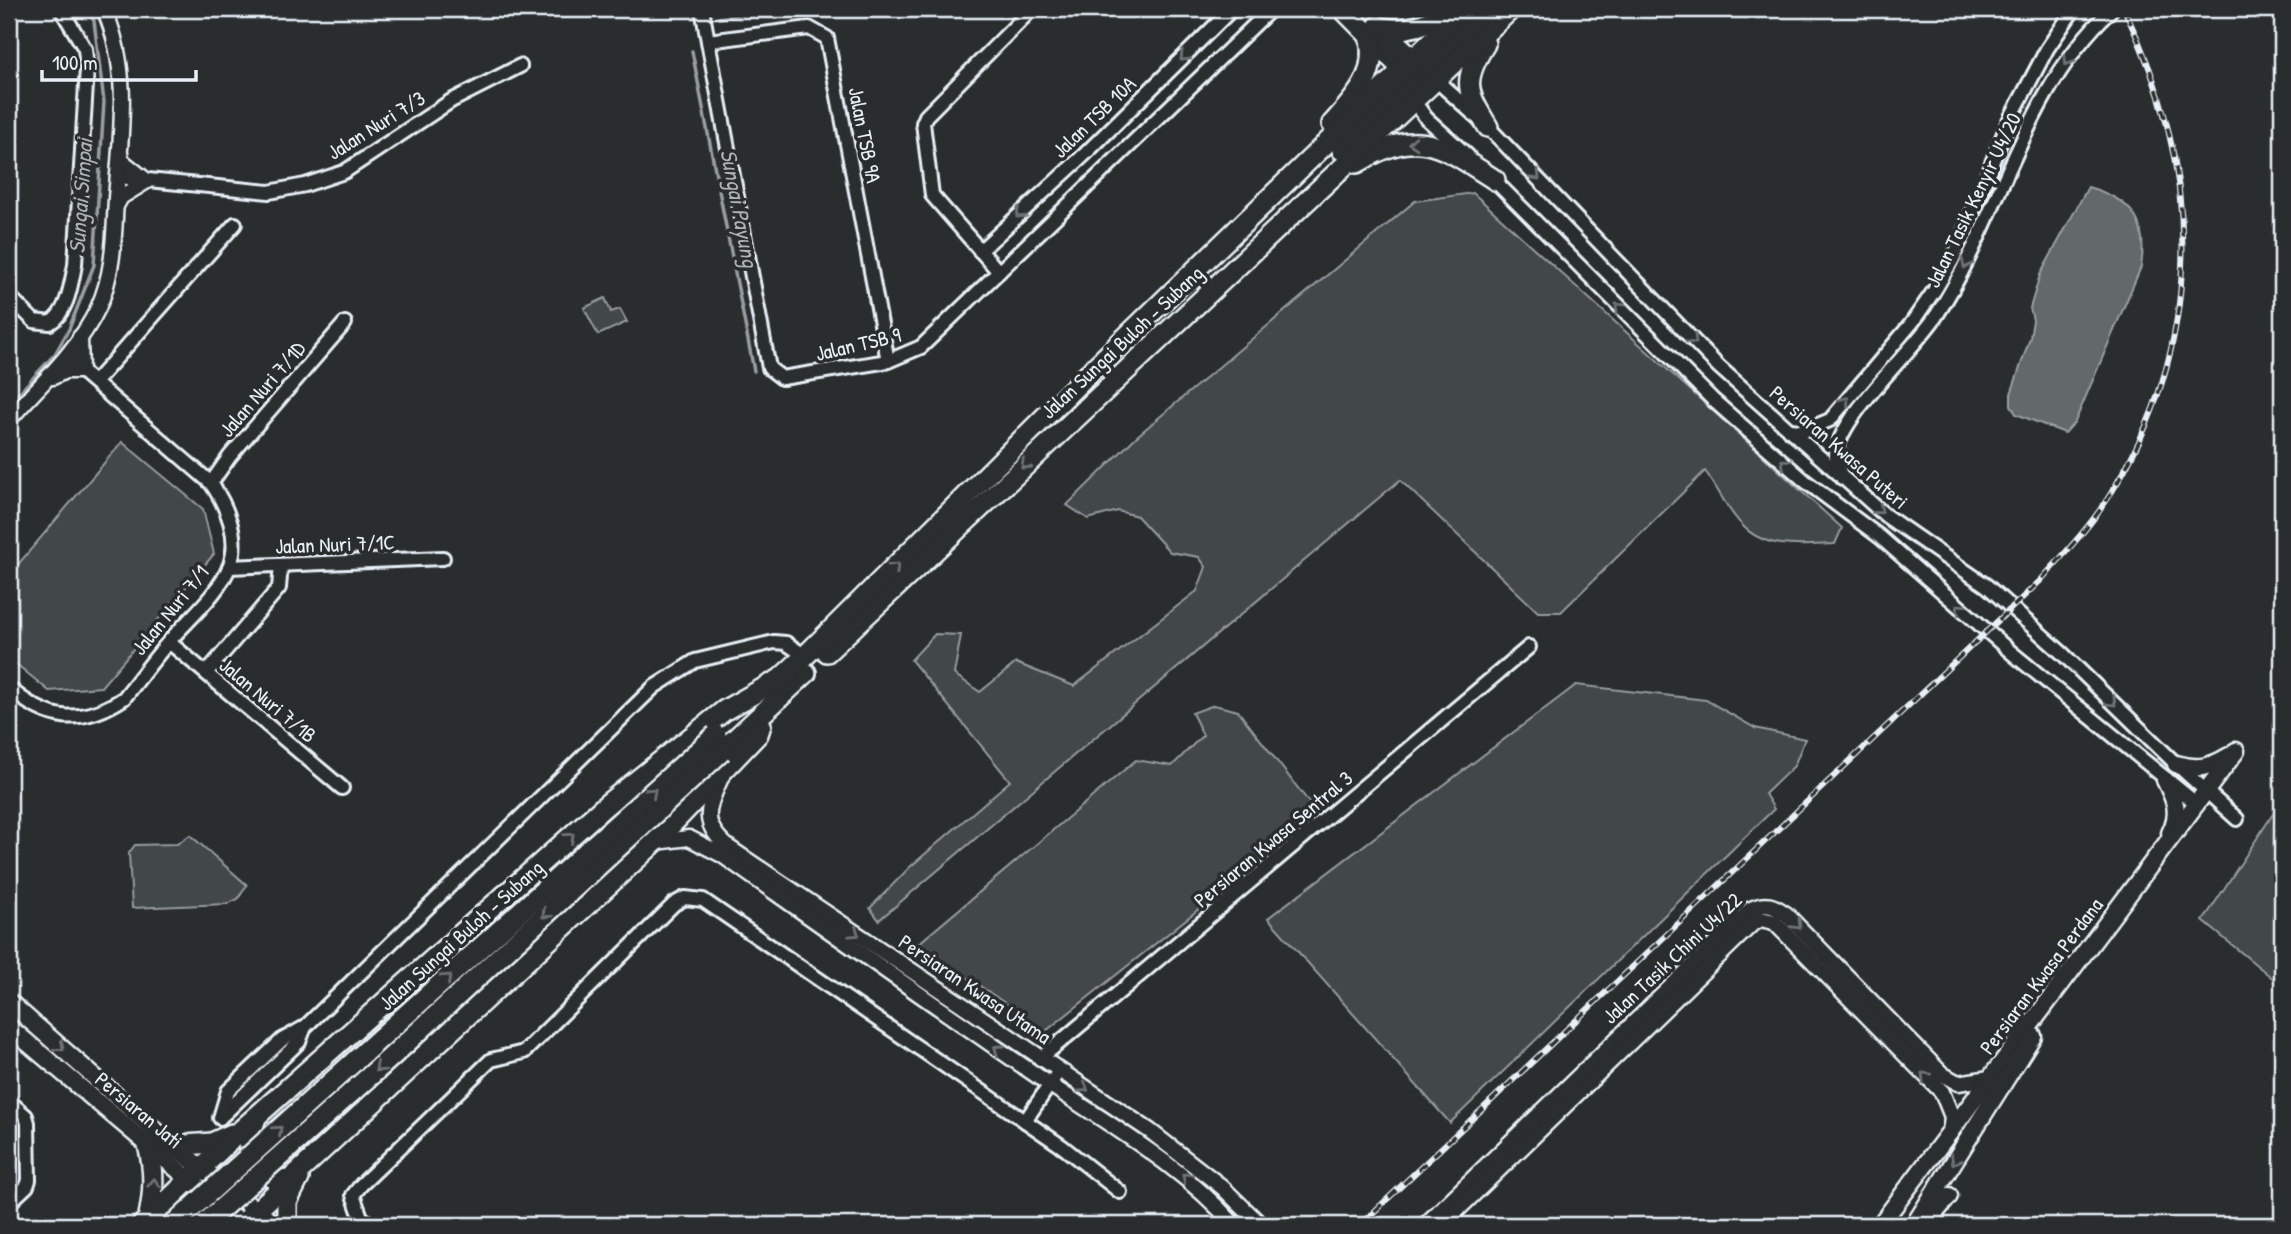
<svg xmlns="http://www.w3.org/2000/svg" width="2291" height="1234" font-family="'Patrick Hand',sans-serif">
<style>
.green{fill:#424648;stroke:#959ca0;stroke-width:2}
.water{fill:#63686b;stroke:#989fa3;stroke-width:2}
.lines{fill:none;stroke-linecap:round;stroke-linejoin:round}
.stream{stroke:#989fa3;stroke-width:3.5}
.minor-casing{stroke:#e8f1f8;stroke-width:18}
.tertiary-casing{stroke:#e8f1f8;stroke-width:19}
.secondary-casing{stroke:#e8f1f8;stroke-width:21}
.primary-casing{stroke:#e8f1f8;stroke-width:24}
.trunk-casing{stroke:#e8f1f8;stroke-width:24}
.minor{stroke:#2a2d2e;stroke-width:12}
.tertiary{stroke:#2a2d2e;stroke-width:14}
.secondary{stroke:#2a2d2e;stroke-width:16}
.primary{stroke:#2a2d2e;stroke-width:19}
.trunk{stroke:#2a2d2e;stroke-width:19}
.rail-casing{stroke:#e8f1f8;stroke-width:6}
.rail{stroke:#2a2d2e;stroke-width:3.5;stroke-dasharray:10;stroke-linecap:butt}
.trunk-bridge-casing{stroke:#e8f1f8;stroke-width:24;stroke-linecap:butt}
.trunk-bridge{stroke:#2a2d2e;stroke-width:19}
.oneway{stroke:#6c7275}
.labels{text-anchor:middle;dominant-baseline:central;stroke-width:7;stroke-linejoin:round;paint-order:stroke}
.street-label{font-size:21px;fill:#e8f1f8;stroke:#2a2d2e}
.water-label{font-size:23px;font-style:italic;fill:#acb3b9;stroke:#2a2d2e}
</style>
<rect width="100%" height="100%" fill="#2a2d2e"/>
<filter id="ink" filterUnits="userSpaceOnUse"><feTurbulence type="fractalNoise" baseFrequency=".0143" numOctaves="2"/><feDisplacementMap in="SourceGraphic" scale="14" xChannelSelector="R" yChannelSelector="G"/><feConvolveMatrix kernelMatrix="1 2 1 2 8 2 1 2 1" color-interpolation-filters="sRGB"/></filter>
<g filter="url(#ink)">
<g class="green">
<path d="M 1473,193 L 1842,528 L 1835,544 C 1804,545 1766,551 1742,525 C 1727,510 1718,488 1705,471 L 1561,612 L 1538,612 L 1400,480 L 879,920 L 870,908 L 910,867 L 1010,781 L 911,660 L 935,634 L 961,635 L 954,674 L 980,692 L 1016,663 L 1074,686 L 1197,591 L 1206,567 L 1199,557 L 1170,552 L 1137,516 L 1118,511 L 1088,519 L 1067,505 L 1136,437 L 1415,201 Z"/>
<polygon points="605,298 611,312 620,309 627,322 598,335 584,308"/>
<polygon points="122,442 203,509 214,554 101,687 49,691 9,658 9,575"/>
<polygon points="1576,685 1706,700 1755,728 1805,739 1794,766 1765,794 1774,809 1450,1123 1268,918"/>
<polygon points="1214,705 1238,711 1318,814 1046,1031 918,944 1136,760 1172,766 1203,735 1192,713"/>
<polygon points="2282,800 2282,986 2203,921"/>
<polygon points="190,835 247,885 238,899 227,904 132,908 129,853 135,845 177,844"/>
</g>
<path class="water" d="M 2088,187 C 2133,200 2148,221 2141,267 L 2075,422 L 2065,433 L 2016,414 L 2011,405 L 2011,394 L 2030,338 L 2033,320 L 2030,308 L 2040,275 Z"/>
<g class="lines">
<g class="stream">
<polyline points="719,18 775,9"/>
<polyline points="692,51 754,371"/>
<polyline points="9,404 55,354 69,329 94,265 104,102 94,21 87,9"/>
</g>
<g class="minor-casing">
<g id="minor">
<polyline points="702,9 769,368 782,378 888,361 921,347 1271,9"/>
<polyline points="708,41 809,28 827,38 888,361"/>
<polyline points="1436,80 1488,127 1719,367 1886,516 1987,586 2063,654 2176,764 2237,819"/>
<polyline points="1414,101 1426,118 1468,156"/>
<polyline points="1489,175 1713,400 1805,481 1880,537 2012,653 2197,804"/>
<polyline points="118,177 269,192 305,185 344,172 451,101 520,66"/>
<polyline points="980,251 1083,156 1232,9"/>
<polyline points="999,272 932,195 923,123 926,116 1032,9"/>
<path d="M 9,296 L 34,321 L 50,323 C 68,312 71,284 75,265 L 87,68 L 85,49 L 61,9"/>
<polyline points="95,382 235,224"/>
<polyline points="1789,430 1803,431 1830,420 1911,324 1936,288 1953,259 2009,121 2047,49 2074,9"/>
<path d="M 1842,478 C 1840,472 1837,464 1836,457 C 1835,420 1914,350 1936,316 C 2000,218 2023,91 2112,9"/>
<polyline points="211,483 230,456 345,323"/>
<polyline points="229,567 443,558"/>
<polyline points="169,642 342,788"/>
<polyline points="206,673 279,588 281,565"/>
<path d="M 9,688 C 47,721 80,727 124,698 C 140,678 155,657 172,638 C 191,617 220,592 230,565 C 240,538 227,506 211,483 L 66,358"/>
<polyline points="1040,1059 1529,647"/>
<polyline points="9,1101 26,1116 28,1123 29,1180 27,1186 9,1203"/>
<polyline points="223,1115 299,1042 305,1027"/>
<polyline points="220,1118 228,1091 282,1040 305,1027 654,687 695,661 774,642 786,643 805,656"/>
<polyline points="1025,1121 1059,1071"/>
<polyline points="370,1225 361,1217 353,1195 361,1185 491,1060 524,1052 674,904 685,898 703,900 1063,1147 1120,1192"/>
</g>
</g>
<g class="tertiary-casing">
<g id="tertiary">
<polyline points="120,154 122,161 147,181"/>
<polyline points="116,206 121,197 147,181"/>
<polyline points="53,377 65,371 81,371 80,337"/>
<path d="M 9,420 C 40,384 77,352 98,308 C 114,273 114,236 116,198 C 121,134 131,70 104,9"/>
<path d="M 722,775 C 709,807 698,821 728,847 L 1150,1131 L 1222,1187 L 1261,1225"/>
<path d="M 655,842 L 689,838 L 722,855 C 831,932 939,1009 1049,1084 C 1114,1128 1182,1166 1234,1225"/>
<path d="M 1425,1225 L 1751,909 C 1766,902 1773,905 1786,914 L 1942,1074 L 1958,1083 L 1990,1078"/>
<polyline points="1442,1225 1751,925 1761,919 1774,922 1942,1092 1952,1117 1950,1134"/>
</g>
</g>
<g class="secondary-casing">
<g id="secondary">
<path d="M 2176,764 C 2198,770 2209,768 2229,756"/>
<path d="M 2165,780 C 2175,800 2181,813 2170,833"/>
<polyline points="9,1002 173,1146 275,1225"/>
<polyline points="9,1027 243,1225"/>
<polyline points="1880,1225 2236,751"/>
<polyline points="1914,1225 2033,1036"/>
<polyline points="1925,1225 1949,1196"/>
</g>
</g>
<g class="primary-casing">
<g id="primary">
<polyline points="1343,9 1404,71 1408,84"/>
<polyline points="1378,26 1425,70"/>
</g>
</g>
<g class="trunk-casing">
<g id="trunk">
<path d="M 1378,27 C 1408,34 1430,22 1456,9"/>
<path d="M 1485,44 C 1462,81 1466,91 1488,127"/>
<polyline points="1408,70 1424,69 1488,9"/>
<path d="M 1332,124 C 1357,96 1379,74 1369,35"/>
<polyline points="1342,150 1392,101 1420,84"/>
<path d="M 1357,163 C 1419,125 1442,146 1495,180"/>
<polyline points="827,652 1511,9"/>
<polyline points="722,751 806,673"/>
<path d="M 256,1118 C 242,1155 246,1174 287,1181"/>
<polyline points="173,1146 212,1143 232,1134"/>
<path d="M 148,1220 C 154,1193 155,1172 148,1145"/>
<polyline points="142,1225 240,1131 606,805 725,710 780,679 805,656 1093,369 1465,9"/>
<polyline points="241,1225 655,842 758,734 761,725"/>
<polyline points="287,1225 287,1202 299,1178"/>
</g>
</g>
<use href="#minor" class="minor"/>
<use href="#tertiary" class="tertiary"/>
<use href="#secondary" class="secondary"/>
<use href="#primary" class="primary"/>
<use href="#trunk" class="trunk"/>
<g class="rail-casing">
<path id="rail" d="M 1360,1225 L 2041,580 C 2064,554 2089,528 2108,498 C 2206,343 2203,171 2124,9"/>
</g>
<use href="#rail" class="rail"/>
<g class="trunk-bridge-casing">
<g id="trunk-bridge">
<polyline points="173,1225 716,735"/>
<polyline points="203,1225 390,1058 722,751"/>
</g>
</g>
<use href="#trunk-bridge" class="trunk-bridge"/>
</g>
<defs><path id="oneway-chevron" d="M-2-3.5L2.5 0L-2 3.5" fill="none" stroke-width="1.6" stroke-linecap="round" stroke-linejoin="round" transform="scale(1.75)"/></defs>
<g class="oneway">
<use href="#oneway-chevron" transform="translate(1184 57) rotate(135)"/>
<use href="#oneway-chevron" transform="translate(2068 61) rotate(123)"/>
<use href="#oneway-chevron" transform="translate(1413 143) rotate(175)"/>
<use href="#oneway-chevron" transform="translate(1536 176) rotate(46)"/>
<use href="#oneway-chevron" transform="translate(1020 214) rotate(137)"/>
<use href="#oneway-chevron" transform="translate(1966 264) rotate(115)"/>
<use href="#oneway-chevron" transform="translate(1619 307) rotate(-135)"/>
<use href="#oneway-chevron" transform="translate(1693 340) rotate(45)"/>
<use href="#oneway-chevron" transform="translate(1845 401) rotate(-52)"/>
<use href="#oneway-chevron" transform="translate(1785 463) rotate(-139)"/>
<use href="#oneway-chevron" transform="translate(1025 465) rotate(137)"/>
<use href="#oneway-chevron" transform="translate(1879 510) rotate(40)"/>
<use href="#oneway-chevron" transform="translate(895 567) rotate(-45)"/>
<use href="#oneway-chevron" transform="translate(1960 608) rotate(-139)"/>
<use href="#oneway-chevron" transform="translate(2112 702) rotate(44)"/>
<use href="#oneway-chevron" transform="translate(652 792) rotate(-42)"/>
<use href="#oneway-chevron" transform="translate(570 837) rotate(-42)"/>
<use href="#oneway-chevron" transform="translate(546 914) rotate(137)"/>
<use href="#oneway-chevron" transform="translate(1797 925) rotate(46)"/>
<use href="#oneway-chevron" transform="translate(855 933) rotate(34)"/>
<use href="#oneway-chevron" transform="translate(447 978) rotate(-42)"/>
<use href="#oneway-chevron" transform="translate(60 1047) rotate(41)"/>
<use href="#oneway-chevron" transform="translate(998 1049) rotate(-145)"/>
<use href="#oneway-chevron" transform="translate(379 1068) rotate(138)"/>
<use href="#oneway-chevron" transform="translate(1925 1076) rotate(-135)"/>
<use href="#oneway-chevron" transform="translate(1084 1088) rotate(33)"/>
<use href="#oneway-chevron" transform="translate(278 1130) rotate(-42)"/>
<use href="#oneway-chevron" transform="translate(1955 1160) rotate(122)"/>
<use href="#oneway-chevron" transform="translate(1186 1177) rotate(-139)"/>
<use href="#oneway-chevron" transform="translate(154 1183) rotate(-88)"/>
</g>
</g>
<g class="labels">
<g class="street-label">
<text transform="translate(1094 117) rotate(-44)">Jalan TSB 10A</text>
<text transform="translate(376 125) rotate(-32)">Jalan Nuri 7/3</text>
<text transform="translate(865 135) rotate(79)">Jalan TSB 9A</text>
<text transform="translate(1973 200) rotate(-64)">Jalan Tasik Kenyir U4/20</text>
<text transform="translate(1122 342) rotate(-43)">Jalan Sungai Buloh - Subang</text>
<text transform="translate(858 344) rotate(-13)">Jalan TSB 9</text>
<text transform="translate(262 389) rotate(-49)">Jalan Nuri 7/1D</text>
<text transform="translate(1839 447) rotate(41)">Persiaran Kwasa Puteri</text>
<text transform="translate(335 544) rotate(-2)">Jalan Nuri 7/1C</text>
<text transform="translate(170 610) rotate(-51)">Jalan Nuri 7/1</text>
<text transform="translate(268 700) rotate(40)">Jalan Nuri 7/1B</text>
<text transform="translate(1273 839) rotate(-40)">Persiaran Kwasa Sentral 3</text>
<text transform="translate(461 935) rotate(-42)">Jalan Sungai Buloh - Subang</text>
<text transform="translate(1672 958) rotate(-43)">Jalan Tasik Chini U4/22</text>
<text transform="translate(2041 976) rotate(-53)">Persiaran Kwasa Perdana</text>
<text transform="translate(975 989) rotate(34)">Persiaran Kwasa Utama</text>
<text transform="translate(139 1110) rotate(40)">Persiaran Jati</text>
</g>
<g class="water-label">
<text transform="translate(80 196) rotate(-86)">Sungai Simpai</text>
<text transform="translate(740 208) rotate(79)">Sungai Payung</text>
</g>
</g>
<rect width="2291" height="1234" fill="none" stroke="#2a2d2e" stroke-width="35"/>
<rect x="18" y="18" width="2256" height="1199" fill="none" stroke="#e8f1f8" stroke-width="2.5" filter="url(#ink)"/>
<path d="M42 70v10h154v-10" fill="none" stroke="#e8f1f8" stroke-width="3.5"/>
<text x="52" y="70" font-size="21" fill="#e8f1f8" stroke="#2a2d2e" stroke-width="5" paint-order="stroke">100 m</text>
</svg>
